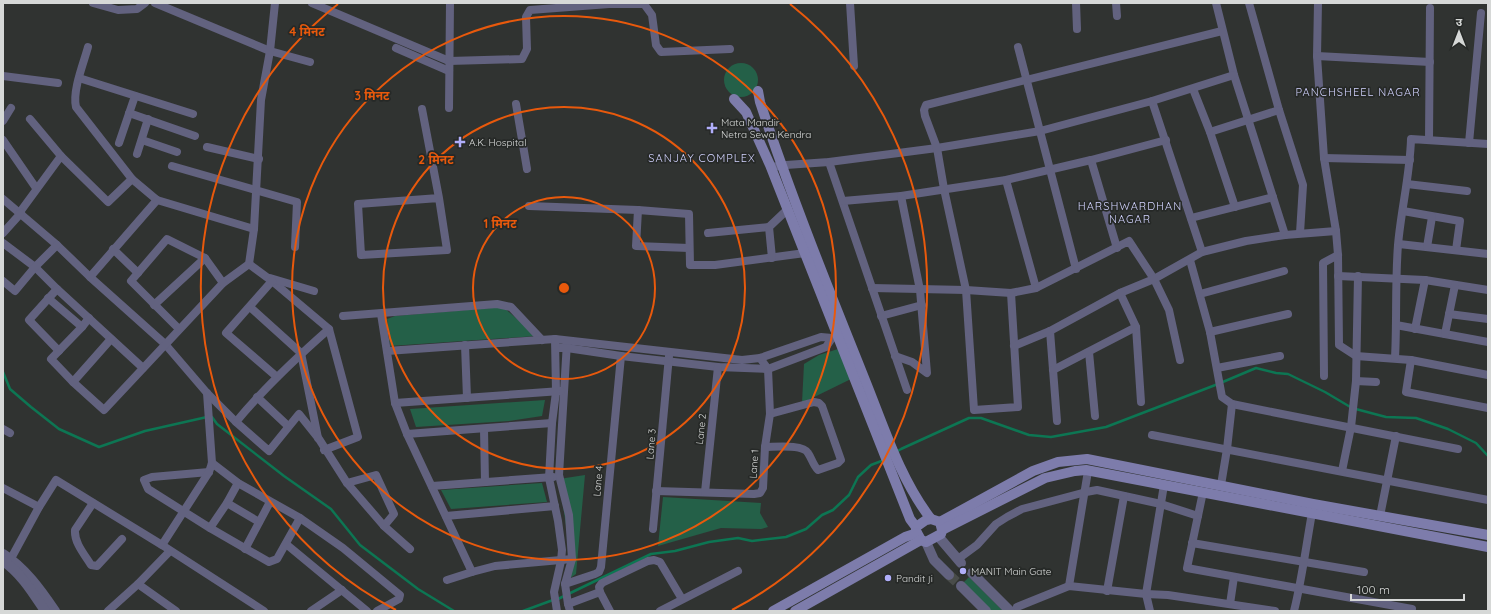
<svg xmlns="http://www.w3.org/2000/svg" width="1491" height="614" font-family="Quicksand,'Noto Sans Devanagari',sans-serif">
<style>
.green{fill:#246048}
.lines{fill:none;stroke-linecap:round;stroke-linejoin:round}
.stream{stroke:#0d7653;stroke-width:2.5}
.tertiary-tunnel{stroke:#494c4a;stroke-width:10;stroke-dasharray:10 5;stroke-linecap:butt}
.minor{stroke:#62627f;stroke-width:8}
.tertiary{stroke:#62627f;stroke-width:10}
.secondary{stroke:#7d7cab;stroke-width:10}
.ring{fill:none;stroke:#e8590c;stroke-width:2}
.poi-dot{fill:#b0aefa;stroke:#262927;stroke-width:1.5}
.labels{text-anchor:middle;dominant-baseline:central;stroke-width:3.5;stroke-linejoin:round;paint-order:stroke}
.poi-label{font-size:10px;fill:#d6d8d7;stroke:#262927;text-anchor:start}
.street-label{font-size:10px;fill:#d6d8d7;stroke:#262927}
.neighbourhood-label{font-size:11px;letter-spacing:1px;fill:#d1d2fd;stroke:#262927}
.centre{fill:#e8590c;stroke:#262927;stroke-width:2}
.ring-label{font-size:12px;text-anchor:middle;font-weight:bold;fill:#e8590c;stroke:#262927;stroke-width:3.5;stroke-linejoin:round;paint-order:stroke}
</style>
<rect width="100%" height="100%" fill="#303331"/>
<g class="green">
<circle cx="741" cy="80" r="17"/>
<polygon points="503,307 537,336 390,346 387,319 395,316"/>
<polygon points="838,349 851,379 802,403 804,364 819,355"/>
<polygon points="545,400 542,416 509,421 416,427 410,409"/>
<polygon points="585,475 576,574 569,579 571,559 559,479"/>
<polygon points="542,483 547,502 451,509 441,490"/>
<polygon points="663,497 761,503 760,513 768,527 761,529 721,528 658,546"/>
<polygon points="969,577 1003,611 989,611 963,583"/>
</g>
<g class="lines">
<g class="stream">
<polyline points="3,372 10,389 31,407 59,429 99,447 145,431 207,417"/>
<polyline points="212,417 217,424 284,476 331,509 360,545 418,589 454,611"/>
<polyline points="896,452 901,449 969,418 981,418 1029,435 1051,437 1106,427 1218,384 1256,368 1276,373 1288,374 1325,392 1352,408 1386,417 1416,418 1448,429 1476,443 1488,456"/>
<polyline points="558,599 651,554 675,551 709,542 738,538 752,541 786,537 806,529 822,515 833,510 849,495 858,477 871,465 884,460"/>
<polyline points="523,611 553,600"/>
</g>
<polyline class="tertiary-tunnel" points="949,575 961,586"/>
<g class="minor">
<polyline points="93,3 118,10 137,9 145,3"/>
<polyline points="155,3 270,51 310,62"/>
<polyline points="312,3 449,61 522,59 527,49 526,17 530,10 609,4 644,4 652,15 656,45 661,52 730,49"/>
<polyline points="850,3 854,66"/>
<polyline points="1076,3 1077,29"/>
<polyline points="1116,3 1117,16"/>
<polyline points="1216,3 1234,75 1285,235"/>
<polyline points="1249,3 1279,110 1303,185 1300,233"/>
<polyline points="1318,3 1317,56 1324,158 1336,231 1338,255 1339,345 1356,356 1411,360 1488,375"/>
<path d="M 88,47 C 84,62 72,91 76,107 L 132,179"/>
<polyline points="1018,47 1076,269"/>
<polyline points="396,48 449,71"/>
<polyline points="1317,56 1430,62"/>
<polyline points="3,76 58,83"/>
<polyline points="79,78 193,114"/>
<polyline points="1193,89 1210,132 1235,207"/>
<polyline points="1152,101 1202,252"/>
<polyline points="516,104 527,169"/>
<polyline points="449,108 450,3"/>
<polyline points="422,109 439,198 447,250 361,255 358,204 439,198"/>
<polyline points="129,113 195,136"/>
<polyline points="30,119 61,156"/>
<polyline points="3,121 11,108"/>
<polyline points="1210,132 1279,110"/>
<polyline points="3,140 36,188"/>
<polyline points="142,140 177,152"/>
<polyline points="1429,140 1430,8"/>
<polyline points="119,143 135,96"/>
<polyline points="1469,143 1481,13"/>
<polyline points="207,147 259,159"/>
<polyline points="137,154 148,119"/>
<polyline points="1324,158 1410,160"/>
<polyline points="1091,160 1117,248"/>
<polyline points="829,162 907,390"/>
<polyline points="172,166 297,202 295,247"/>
<polyline points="771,167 786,165 829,162 937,148 1040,131 1152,101 1234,75"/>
<polyline points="1006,180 1036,288"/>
<polyline points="1407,184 1467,191"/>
<polyline points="3,199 57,245 90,277 165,344 207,393 236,422 269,451 299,414 319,439 347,483 384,526 410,549"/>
<polyline points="843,201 901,196 1006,180 1091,160 1166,140"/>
<polyline points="529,206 638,210 689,214 690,265 715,265 805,253"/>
<polyline points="638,210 636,246 689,248"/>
<polyline points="1403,211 1460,221 1456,250"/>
<polyline points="20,212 61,156 108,202 132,179 157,200 254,229"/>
<polyline points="1191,218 1273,197"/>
<polyline points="3,233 21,213"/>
<polyline points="708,233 769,227"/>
<polyline points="3,243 35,267 57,289 143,368"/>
<polyline points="1399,244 1488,254"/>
<polyline points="1427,247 1432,217"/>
<polyline points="113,249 138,273"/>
<polyline points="772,258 769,227 788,209"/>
<polyline points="1190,260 1210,332 1222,397 1232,404 1458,449"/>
<polyline points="249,264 272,281 329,329 358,437 324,450"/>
<polyline points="1338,276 1425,280 1488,290"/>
<polyline points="90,277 157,200"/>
<polyline points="270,278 314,291"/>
<polyline points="3,281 15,291 35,267 57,245"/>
<polyline points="272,281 226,333 277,377"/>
<polyline points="872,288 966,290 1011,293 1036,288 1129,241 1154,279 1169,310 1180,360"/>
<polyline points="57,289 29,320 59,351"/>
<polyline points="1011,293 1018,407 974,410 966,290 944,189 937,148 925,116 924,110 926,105 1222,31"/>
<polyline points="1120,293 1136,327 1141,402"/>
<polyline points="1200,294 1284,271"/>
<polyline points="48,298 82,327"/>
<polyline points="154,305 205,258"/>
<polyline points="250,307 301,353 318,438"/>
<polyline points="381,314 395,403 407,434 472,572 495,566 572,559"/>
<polyline points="1449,314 1488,319"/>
<polyline points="343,316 497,304 511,307 542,340"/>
<polyline points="881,316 922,305"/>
<polyline points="89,318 82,327 51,359 73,382 104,410 223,283 249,264 254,229 261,100 270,51 275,3"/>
<polyline points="1396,325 1488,342"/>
<polyline points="179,329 131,281 167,239 205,258 223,283"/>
<polyline points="1415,329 1425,280"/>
<polyline points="1050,331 1057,421"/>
<polyline points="1210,332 1288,314"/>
<polyline points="1445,334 1455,285"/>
<polyline points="567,342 559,475 569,515 572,559 565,584 568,604 570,611"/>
<polyline points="465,345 467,398"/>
<polyline points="1014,346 1050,331 1120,293 1154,279 1202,252 1246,241 1285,235 1336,231"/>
<polyline points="556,348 567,348 621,356 718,367 768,369 826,347 832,338"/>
<polyline points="387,351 555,339"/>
<polyline points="1089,352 1095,416"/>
<polyline points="895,356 912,362 927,373 920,290 901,196"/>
<path d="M 1395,358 C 1397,321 1395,283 1398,245 C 1401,210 1410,175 1411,139 L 1488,144"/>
<polyline points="1411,360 1406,392 1488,408"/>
<polyline points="1217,368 1280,356"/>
<polyline points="1053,370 1136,327"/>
<polyline points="1324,376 1323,263 1338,255"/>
<polyline points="1356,381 1376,382"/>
<polyline points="73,382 111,339"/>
<polyline points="257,397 288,426"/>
<polyline points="395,403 561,391"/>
<path d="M 236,422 C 264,388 296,358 329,329"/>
<polyline points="3,429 10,433"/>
<polyline points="484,429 485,482"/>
<polyline points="407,434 552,423"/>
<polyline points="1152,435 1488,500"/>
<path d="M 765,447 C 776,447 803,444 808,453 C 812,459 813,465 818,470 L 838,463 L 841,460 L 822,406 L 819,403 L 814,402 L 770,414"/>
<polyline points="212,463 238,483 300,518 343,548 400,595 399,599 377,611"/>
<polyline points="1342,471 1351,427 1356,381 1358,276"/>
<polyline points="209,472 152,477 144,480 148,489 210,528 269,562 277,559 300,518"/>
<polyline points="347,483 376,475 394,514 384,526"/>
<polyline points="1221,485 1227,449 1232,404"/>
<polyline points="432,486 553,477"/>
<polyline points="3,488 39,507"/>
<polyline points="656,491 754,494 760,493 763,488 765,447 770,414 768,369 760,358"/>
<polyline points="705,492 718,367"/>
<polyline points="1203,492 1187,568 1412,609"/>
<path d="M 93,503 L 75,530 C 74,543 85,555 91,565 L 97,566 L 122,539"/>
<polyline points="227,503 259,522"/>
<polyline points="446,516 555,506"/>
<polyline points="1380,516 1396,436"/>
<polyline points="210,528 227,503 238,483"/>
<polyline points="653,529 669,356"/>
<polyline points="1192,543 1364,572"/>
<polyline points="286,544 367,611"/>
<polyline points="162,545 209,472 212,463 207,393"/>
<polyline points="245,549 270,502"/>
<polyline points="958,559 977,545 996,524 1007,517 1022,509 1086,492 1097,490 1161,504 1198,516"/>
<polyline points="8,564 39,507 56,480 162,545 264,611"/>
<polyline points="447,580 472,572"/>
<polyline points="138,584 176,611"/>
<polyline points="565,584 595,574 599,572 601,567 621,356"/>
<polyline points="1069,586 1088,471"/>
<polyline points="1107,591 1124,496"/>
<polyline points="600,592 610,611"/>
<polyline points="568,604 600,592 599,587 602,583 648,561 654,560 660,562 682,599"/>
<polyline points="1230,604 1234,577"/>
<polyline points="1017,607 1069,586 1146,594 1168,595 1275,611"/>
<polyline points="108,611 138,584 170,551"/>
<polyline points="311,611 342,590"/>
<polyline points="557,611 554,592 561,561 562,550 558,521 549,478 552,423 556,392 555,339 742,360 760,358 821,337 832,338 843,334"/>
<polyline points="660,611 738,571"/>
<polyline points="1150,611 1146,594 1164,485"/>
<path d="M 1294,611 C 1302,579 1306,546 1312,513"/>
</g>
<g class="tertiary">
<polyline points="938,536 961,563"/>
<polyline points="926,542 934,560 949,575"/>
<path d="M 3,554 C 25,568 40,589 55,611"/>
<path d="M 3,561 C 21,573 33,593 45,611"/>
<polyline points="972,573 1010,611"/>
<polyline points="961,586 986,611"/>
</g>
<g class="secondary">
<path d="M 758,91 L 760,102 C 791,196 828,288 865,380 C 884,427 900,479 931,519"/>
<polyline points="734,99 746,112 770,165 910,519 916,527"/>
<polygon points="931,519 940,522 942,530 941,534 926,542 921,540 916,531 916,527 926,520"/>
<polyline points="940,522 1033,471 1058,462 1087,459 1313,504 1488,535"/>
<polyline points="942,530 1045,478 1075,471 1086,470 1488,547"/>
<polyline points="773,611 905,537 917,533"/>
<polyline points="795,611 921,540"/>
</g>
</g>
<g class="ring">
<circle cx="564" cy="288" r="91"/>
<circle cx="564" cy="288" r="181"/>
<circle cx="564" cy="288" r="272"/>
<path d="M396 610A363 363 0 0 1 338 4M790 4A363 363 0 0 1 732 610"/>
</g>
<g class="poi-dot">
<path d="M710 122h4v4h4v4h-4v4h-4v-4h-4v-4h4z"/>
<path d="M458 136h4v4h4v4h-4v4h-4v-4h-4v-4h4z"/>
<circle cx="963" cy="571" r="4"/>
<circle cx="888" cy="578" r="4"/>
</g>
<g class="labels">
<g class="poi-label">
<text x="721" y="122">Mata Mandir<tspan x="721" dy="12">Netra Sewa Kendra</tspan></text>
<text x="469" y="142">A.K. Hospital</text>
<text x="971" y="571">MANIT Main Gate</text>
<text x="896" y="578">Pandit ji</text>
</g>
<g class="street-label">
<text transform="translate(701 429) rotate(-84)">Lane 2</text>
<text transform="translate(651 444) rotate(-85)">Lane 3</text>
<text transform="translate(754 464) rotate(-86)">Lane 1</text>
<text transform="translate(598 481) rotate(-85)">Lane 4</text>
</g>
<g class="neighbourhood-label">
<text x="1358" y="92">PANCHSHEEL NAGAR</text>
<text x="702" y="158">SANJAY COMPLEX</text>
<text x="1130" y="206">HARSHWARDHAN<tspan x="1130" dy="13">NAGAR</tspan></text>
</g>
</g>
<circle cx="564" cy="288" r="6" class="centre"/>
<g class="ring-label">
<text x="307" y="36">4 मिनट</text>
<text x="372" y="100">3 मिनट</text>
<text x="436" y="164">2 मिनट</text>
<text x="500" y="228">1 मिनट</text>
</g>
<rect width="1491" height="614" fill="none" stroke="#d6d8d7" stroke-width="8"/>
<g transform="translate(1459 32)" stroke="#262927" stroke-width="3" paint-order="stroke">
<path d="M0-3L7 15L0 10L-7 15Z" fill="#d6d8d7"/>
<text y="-6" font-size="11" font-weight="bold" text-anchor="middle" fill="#d6d8d7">उ</text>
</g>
<path d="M1351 594v6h113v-6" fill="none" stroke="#d6d8d7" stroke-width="2"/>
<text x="1357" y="594" font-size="12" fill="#d6d8d7" stroke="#262927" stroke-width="3" paint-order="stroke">100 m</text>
</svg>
